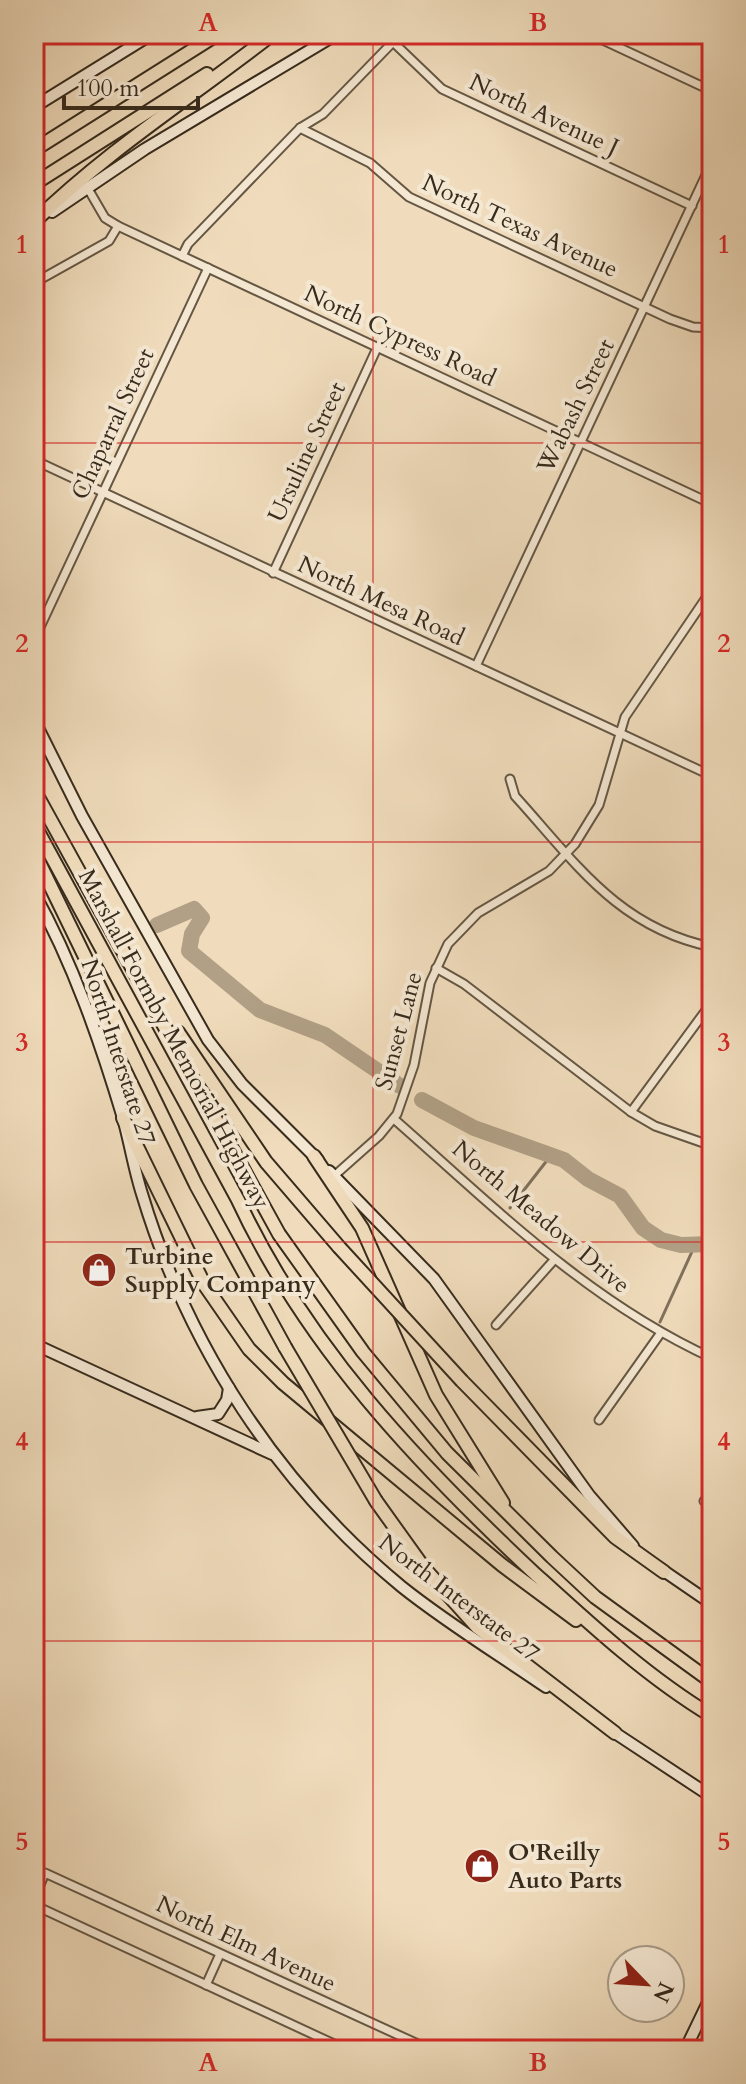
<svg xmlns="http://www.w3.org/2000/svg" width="746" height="2084" font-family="Cardo,serif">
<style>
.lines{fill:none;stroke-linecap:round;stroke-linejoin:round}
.stream{stroke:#80715c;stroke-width:3}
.river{stroke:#b1a086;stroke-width:16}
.street-casing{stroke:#655744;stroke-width:11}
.secondary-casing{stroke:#372b1c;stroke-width:14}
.highway-casing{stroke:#372b1c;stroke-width:16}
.street{stroke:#f5e8d3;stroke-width:7}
.secondary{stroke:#f5e8d3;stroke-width:10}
.highway{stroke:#f0dcbc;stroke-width:12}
.highway-bridge-casing{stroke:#372b1c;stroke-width:16;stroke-linecap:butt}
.highway-bridge{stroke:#f0dcbc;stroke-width:12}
.grid{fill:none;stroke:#d62828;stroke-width:2;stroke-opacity:0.55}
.labels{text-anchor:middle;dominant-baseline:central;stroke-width:8;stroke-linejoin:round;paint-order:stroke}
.street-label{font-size:24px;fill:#372b1c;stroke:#f5e8d3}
.poi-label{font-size:24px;font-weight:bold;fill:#372b1c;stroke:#f5e8d3;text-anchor:start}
.neatline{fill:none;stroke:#d62828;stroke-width:3}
.grid-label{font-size:26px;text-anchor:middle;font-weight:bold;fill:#d62828}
</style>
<rect width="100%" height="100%" fill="#f0dcbc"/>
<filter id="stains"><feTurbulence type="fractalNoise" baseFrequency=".0025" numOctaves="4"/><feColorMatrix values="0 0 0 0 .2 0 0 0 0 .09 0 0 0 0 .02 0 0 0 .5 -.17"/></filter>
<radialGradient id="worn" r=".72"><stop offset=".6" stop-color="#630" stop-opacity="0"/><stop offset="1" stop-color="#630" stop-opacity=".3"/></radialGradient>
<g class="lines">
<g class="stream">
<polyline points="510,1208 552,1154"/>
<polyline points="660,1322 695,1245"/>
</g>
<g class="river">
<polyline points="157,925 194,909 202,918 192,934 189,951 260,1010 325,1035 400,1086"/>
<polyline points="422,1100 474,1128 564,1160 588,1179 620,1196 643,1228 661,1240 681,1245 712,1244"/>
</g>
<g class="street-casing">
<g id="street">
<polyline points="590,34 712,91"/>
<polyline points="34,91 40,103"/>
<polyline points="300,128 370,163 409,197 670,319 693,327 712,328"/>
<polyline points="87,187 105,218 118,226 712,504"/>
<polyline points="182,256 188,244 300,128 323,114 393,42 442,89 692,206"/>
<polyline points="34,283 109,241 118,226"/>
<polyline points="34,460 712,776"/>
<polyline points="273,573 377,348"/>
<polyline points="34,640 208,268"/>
<polyline points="476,666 712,162"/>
<path d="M 510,779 L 515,796 C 575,862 618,928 712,947"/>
<polyline points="436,968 464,984 631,1112 655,1126 712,1146"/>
<polyline points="631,1112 712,1002"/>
<path d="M 394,1119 C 494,1207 589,1302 712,1358"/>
<polyline points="334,1176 379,1136 397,1114 414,1065 430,983 448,944 478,913 549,871 575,844 599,805 625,717 712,589"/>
<polyline points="496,1325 554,1260"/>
<polyline points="599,1420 660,1334"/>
<polyline points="704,1501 712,1505"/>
<polyline points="34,1899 45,1873 431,2050"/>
<polyline points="34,1905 347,2050"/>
<polyline points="206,1985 220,1954"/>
</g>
</g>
<g class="secondary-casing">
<g id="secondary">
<polyline points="34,107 152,34"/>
<polyline points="52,212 145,149 337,34"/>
<polyline points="34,720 82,816 208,1040 242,1084 318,1160"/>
<path d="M 34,893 C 73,963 100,1041 123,1118 C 130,1143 134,1169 142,1194 C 188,1347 278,1485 402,1587 C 447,1623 498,1654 546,1687"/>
<polyline points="329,1171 434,1279 589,1495 633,1546"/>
<polyline points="34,1344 272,1454"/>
<polyline points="197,1417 218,1414 227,1400 229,1388"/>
<polyline points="661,1569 712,1604"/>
<polyline points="609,1729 712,1797"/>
<polyline points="685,2050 712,1994"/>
</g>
</g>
<g class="highway-casing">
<g id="highway">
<polyline points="34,150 218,34"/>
<polyline points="34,184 207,74"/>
<path d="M 34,222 C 107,151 190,98 270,36"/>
<polyline points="34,790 279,1234 363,1352 447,1453 552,1557 595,1597 712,1682"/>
<path d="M 34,824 L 238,1200 C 306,1346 417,1463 533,1572 C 589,1623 647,1677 712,1716"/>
<polyline points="34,852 196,1185 285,1347"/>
<polyline points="178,1032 266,1162 339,1247"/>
<polyline points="123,1118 204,1284 249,1349 283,1383 502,1565 576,1620"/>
<polyline points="314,1156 362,1228 436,1395 503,1503"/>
<polyline points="462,1381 615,1537 664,1572"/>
<polyline points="376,1501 424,1568 477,1627 615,1733"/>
</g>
</g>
<use href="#street" class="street"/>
<use href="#secondary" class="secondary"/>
<use href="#highway" class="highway"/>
<g class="highway-bridge-casing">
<g id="highway-bridge">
<polyline points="339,1247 462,1381"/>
<polyline points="285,1347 376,1501"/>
</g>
</g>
<use href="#highway-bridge" class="highway-bridge"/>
</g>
<path class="grid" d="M 373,34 L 373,2050M 34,443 L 712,443M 34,842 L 712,842M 34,1242 L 712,1242M 34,1641 L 712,1641"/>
<defs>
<g id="shop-disc" transform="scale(1.8)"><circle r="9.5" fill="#8f2418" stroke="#f5e8d3"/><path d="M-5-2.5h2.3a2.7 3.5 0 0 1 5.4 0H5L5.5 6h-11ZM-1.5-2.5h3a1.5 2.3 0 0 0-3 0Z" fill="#fff"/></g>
</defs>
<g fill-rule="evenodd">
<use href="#shop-disc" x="99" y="1270"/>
<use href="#shop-disc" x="482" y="1866"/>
</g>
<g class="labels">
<g class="street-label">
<text transform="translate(544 115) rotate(25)">North Avenue J</text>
<text transform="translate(520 226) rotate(25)">North Texas Avenue</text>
<text transform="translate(400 336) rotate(25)">North Cypress Road</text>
<text transform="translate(576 406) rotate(-64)">Wabash Street</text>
<text transform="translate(113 424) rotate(-65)">Chaparral Street</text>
<text transform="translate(307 452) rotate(-65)">Ursuline Street</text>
<text transform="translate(381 601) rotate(25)">North Mesa Road</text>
<text transform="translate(399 1031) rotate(-75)">Sunset Lane</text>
<text transform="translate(174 1039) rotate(62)">Marshall Formby Memorial Highway</text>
<text transform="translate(118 1052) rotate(72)">North Interstate 27</text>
<text transform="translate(541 1217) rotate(40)">North Meadow Drive</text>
<text transform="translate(459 1598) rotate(37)">North Interstate 27</text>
<text transform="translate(246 1944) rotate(25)">North Elm Avenue</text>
</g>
<g class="poi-label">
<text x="125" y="1256">Turbine<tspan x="125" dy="28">Supply Company</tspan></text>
<text x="508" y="1852">O'Reilly<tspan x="508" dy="28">Auto Parts</tspan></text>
</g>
</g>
<rect width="746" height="2084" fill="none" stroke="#f0dcbc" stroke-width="88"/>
<g transform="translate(646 1984) rotate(115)"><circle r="38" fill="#f5e8d3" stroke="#a99c8a" stroke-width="2"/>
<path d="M0-6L14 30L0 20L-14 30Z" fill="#8f2418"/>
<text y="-12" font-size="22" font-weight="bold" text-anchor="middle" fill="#372b1c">N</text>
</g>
<path d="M64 96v12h134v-12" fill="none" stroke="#372b1c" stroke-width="4"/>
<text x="76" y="96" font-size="24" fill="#372b1c" stroke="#f5e8d3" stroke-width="6" paint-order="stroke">100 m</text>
<rect x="44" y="44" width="658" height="1996" class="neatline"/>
<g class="grid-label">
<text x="208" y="31">A</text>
<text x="538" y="31">B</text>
<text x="22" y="253">1</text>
<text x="724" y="253">1</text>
<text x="22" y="652">2</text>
<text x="724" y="652">2</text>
<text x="22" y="1051">3</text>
<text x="724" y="1051">3</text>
<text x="22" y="1450">4</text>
<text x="724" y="1450">4</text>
<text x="22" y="1850">5</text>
<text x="724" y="1850">5</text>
<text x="208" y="2071">A</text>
<text x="538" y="2071">B</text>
</g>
<rect width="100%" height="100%" filter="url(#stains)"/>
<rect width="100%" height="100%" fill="url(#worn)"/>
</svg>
